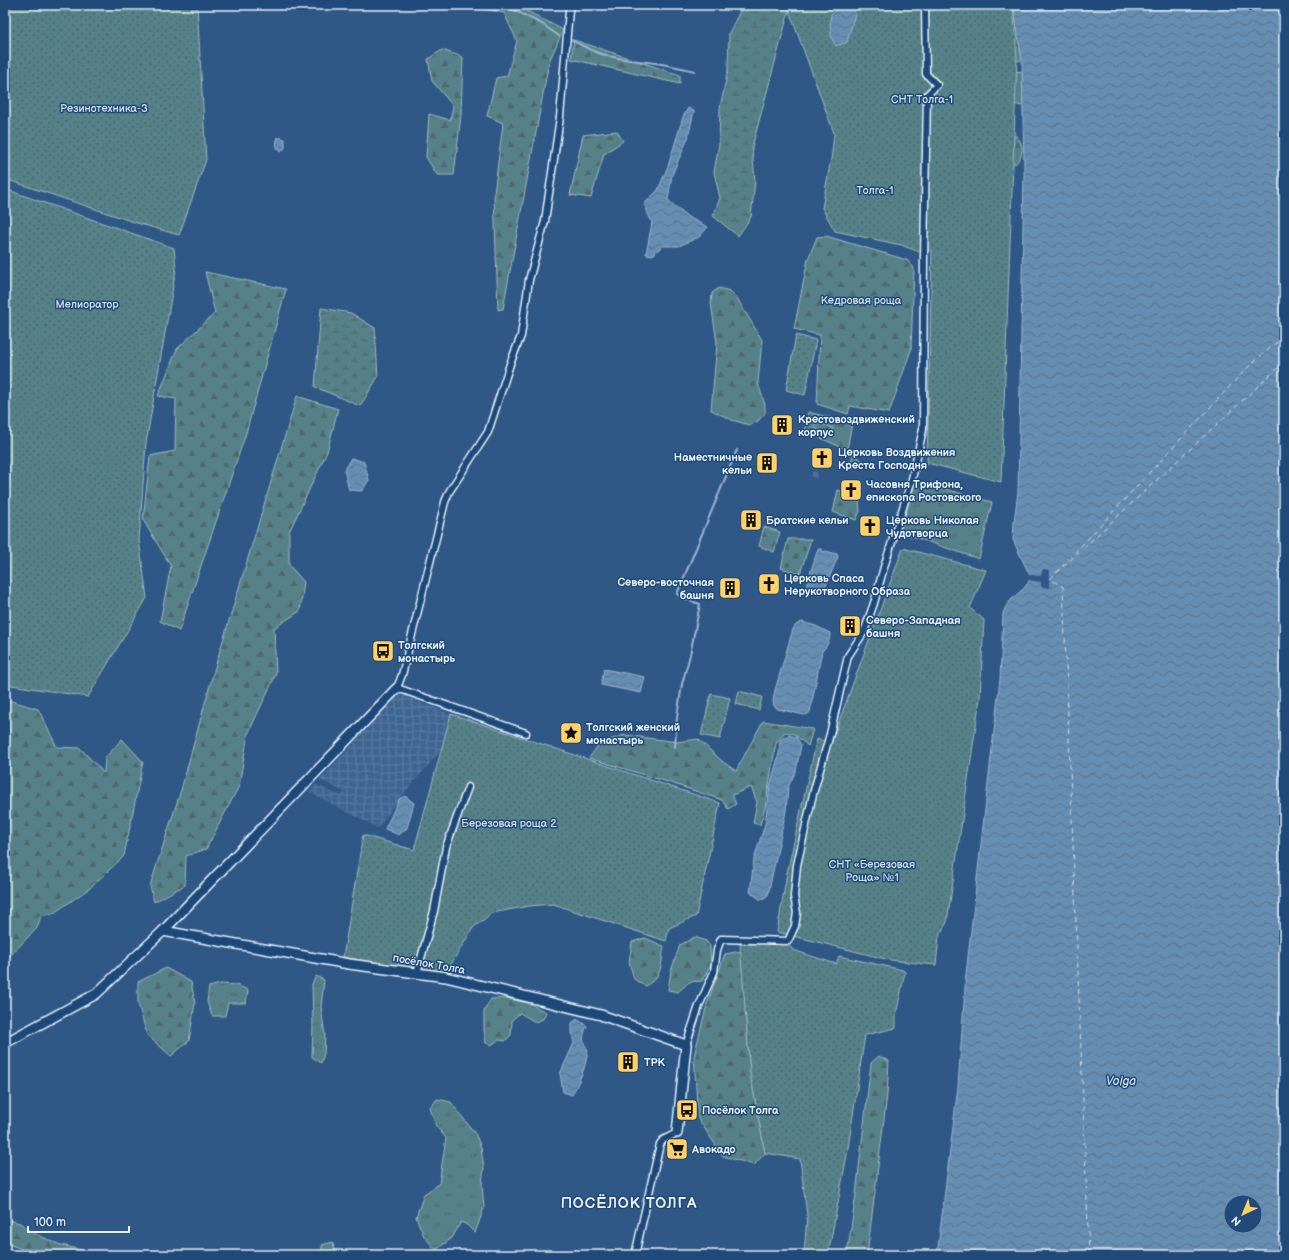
<svg xmlns="http://www.w3.org/2000/svg" width="1289" height="1260" font-family="'Balsamiq Sans',sans-serif">
<style>
.industrial{fill:url(#industrial-grid)}
.grass{fill:url(#grass-tufts);stroke:#9fb9c0}
.forest{fill:url(#forest-firs);stroke:#9fb9c0}
.wetland{fill:url(#wetland-marsh);stroke:#9fb9c0}
.cemetery{fill:url(#cemetery-stones);stroke:#9fb9c0}
.garden{fill:url(#garden-dots);stroke:#9fb9c0}
.water{fill:url(#water-waves);stroke:#9ab5ce;fill-rule:evenodd}
.pier{fill:#305887}
.lines{fill:none;stroke-linecap:round;stroke-linejoin:round}
.stream{stroke:#9ab5ce;stroke-width:2}
.ferry{stroke:#ceddea;stroke-width:1;stroke-dasharray:5 4;stroke-linecap:butt}
.street-tunnel{stroke:#4c6f98;stroke-width:6;stroke-dasharray:6 3;stroke-linecap:butt}
.street-casing{stroke:#e8f1f8;stroke-width:9}
.secondary-casing{stroke:#e8f1f8;stroke-width:12}
.street{stroke:#1f4a7a;stroke-width:6}
.secondary{stroke:#1f4a7a;stroke-width:9}
.labels{text-anchor:middle;dominant-baseline:central;stroke-width:3;stroke-linejoin:round;paint-order:stroke}
.park-label{font-size:11px;fill:#d2e0e7;stroke:#1f4a7a}
.poi-label{font-size:11px;font-weight:bold;fill:#e8f1f8;stroke:#1f4a7a;text-anchor:start}
.street-label{font-size:11px;fill:#e8f1f8;stroke:#1f4a7a}
.water-label{font-size:12px;font-style:italic;fill:#ceddea;stroke:#1f4a7a}
.district-label{font-size:15px;font-weight:bold;letter-spacing:1px;fill:#e8f1f8;stroke:#1f4a7a}
</style>
<defs>
<pattern id="industrial-grid" width="8" height="8" patternUnits="userSpaceOnUse"><rect width="8" height="8" fill="#3f6592"/><path d="M0 4h8M4 0v8" fill="none" stroke="#5b7ca2"/></pattern>
<pattern id="grass-tufts" width="24" height="20" patternUnits="userSpaceOnUse"><rect width="24" height="20" fill="#568188"/><path d="M3 7l-1-3M5 7V3M7 7l1-3M15 17l-1-3M17 17v-4M19 17l1-3" fill="none" stroke="#4f676c"/></pattern>
<pattern id="forest-firs" width="22" height="20" patternUnits="userSpaceOnUse"><rect width="22" height="20" fill="#568188"/><path d="M5 1l3.5 6h-7zM16 11l3.5 6h-7z" fill="#4f676c"/></pattern>
<pattern id="wetland-marsh" width="20" height="14" patternUnits="userSpaceOnUse"><rect width="20" height="14" fill="#568188"/><path d="M1 5h8M5 5V1M11 12h8M15 12V8" fill="none" stroke="#4f676c"/></pattern>
<pattern id="cemetery-stones" width="16" height="16" patternUnits="userSpaceOnUse"><rect width="16" height="16" fill="#568188"/><path d="M2 7V4a2 2 0 0 1 4 0v3zM10 15v-3a2 2 0 0 1 4 0v3z" fill="#4f676c"/></pattern>
<pattern id="garden-dots" width="8" height="8" patternUnits="userSpaceOnUse"><rect width="8" height="8" fill="#568188"/><path d="M2 2h.1M6 6h.1" fill="none" stroke="#4f676c" stroke-width="1.8" stroke-linecap="round"/></pattern>
<pattern id="water-waves" width="16" height="10" patternUnits="userSpaceOnUse"><rect width="16" height="10" fill="#668db2"/><path d="M0 5q4-4 8 0t8 0" fill="none" stroke="#5b758e"/></pattern>
</defs>
<rect width="100%" height="100%" fill="#305887"/>
<filter id="ink" filterUnits="userSpaceOnUse"><feTurbulence type="fractalNoise" baseFrequency=".025" numOctaves="2"/><feDisplacementMap in="SourceGraphic" scale="8" xChannelSelector="R" yChannelSelector="G"/><feConvolveMatrix kernelMatrix="1 2 1 2 8 2 1 2 1" color-interpolation-filters="sRGB"/></filter>
<g filter="url(#ink)">
<polygon class="industrial" points="399,694 451,714 440,752 399,799 378,828 309,792 316,785 341,796 344,792 320,780"/>
<g class="grass">
<polygon points="1015,71 1023,72 1023,106 1012,104"/>
<polygon points="916,481 992,502 979,559 899,532"/>
<polygon points="316,976 324,980 321,1007 325,1035 324,1054 321,1063 312,1057 313,1024 312,984"/>
<polygon points="220,984 236,985 248,990 246,1003 228,1003 225,1016 212,1016 207,1002 209,987"/>
<polygon points="437,1099 451,1102 476,1135 481,1148 484,1168 482,1184 484,1208 475,1233 467,1225 461,1222 452,1238 436,1250 424,1236 416,1217 424,1194 439,1184 446,1138 436,1126 430,1108"/>
</g>
<g class="forest">
<polygon points="463,5 516,5 563,30 549,62 503,309 498,310 494,194 503,123 487,116 496,78 507,76 517,41 504,13"/>
<polygon points="996,5 1014,5 1018,37 1022,59 1019,61 1012,59"/>
<polygon points="574,40 680,75 680,84 571,59"/>
<polygon points="442,50 463,57 461,115 454,175 437,175 426,157 429,114 450,120 453,106 432,81 428,59"/>
<polygon points="617,131 623,141 604,154 591,198 570,195 583,135"/>
<path d="M 1011,136 L 1017,136 C 1024,145 1024,156 1015,164 L 1006,156 Z"/>
<polygon points="826,236 907,260 914,268 911,350 889,413 850,406 848,414 817,404 820,335 794,329 808,259 817,237"/>
<polygon points="205,272 286,289 246,433 179,631 160,621 171,566 143,520 150,456 175,451 176,399 158,396 177,349 215,313"/>
<polygon points="719,288 730,291 737,298 762,340 758,383 765,405 765,413 758,421 749,425 732,420 711,410 717,343 711,303 712,293"/>
<polygon points="297,396 338,409 327,452 289,532 289,565 304,582 300,611 274,628 276,674 248,734 239,786 206,849 186,856 185,885 154,902 150,886 181,790 215,667"/>
<polygon points="808,412 852,423 847,450 805,431"/>
<polygon points="853,455 866,463 848,470"/>
<polygon points="838,490 859,498 860,511 856,520 833,512"/>
<polygon points="764,527 780,532 774,552 759,546"/>
<polygon points="5,699 38,709 57,747 80,748 104,773 105,758 122,739 143,762 124,856 90,888 54,913 41,916 37,928 5,961"/>
<polygon points="763,721 813,729 808,746 794,734 785,732 776,743 765,808 760,825 753,823 757,802 751,787 732,795 736,804 728,809 722,800 674,784 589,758 600,743 625,735 677,742 698,739 723,762 736,771"/>
<polygon points="695,937 706,941 710,946 711,964 702,981 689,982 678,992 668,990 671,971 680,945"/>
<path d="M 645,938 L 664,946 C 661,964 663,977 645,986 L 634,979 L 629,962 L 632,942 Z"/>
<polygon points="741,951 750,1072 765,1153 754,1165 723,1156 698,1119 694,1056 707,1004 725,954"/>
<polygon points="166,968 191,982 195,1003 189,1041 171,1056 147,1035 138,1003 138,982"/>
<polygon points="505,998 528,1003 546,1012 543,1019 535,1022 520,1013 512,1020 511,1035 505,1041 499,1040 491,1045 486,1043 484,1030 484,1011 491,999"/>
<polygon points="879,1056 889,1061 887,1095 867,1255 847,1255 856,1194 871,1063"/>
<polygon points="5,1219 20,1223 31,1232 58,1244 101,1255 57,1255 44,1252 25,1250 5,1243"/>
<polygon points="333,1242 335,1255 322,1255 322,1245"/>
</g>
<g class="wetland">
<polygon points="743,5 778,5 790,7 752,147 755,181 751,217 738,236 713,216 720,198 714,172 719,144 720,108 728,70 729,33"/>
<polygon points="321,308 351,313 375,328 378,377 360,406 315,387"/>
</g>
<g class="cemetery">
<polygon points="816,422 833,428 831,434 814,428"/>
<polygon points="788,539 811,539 800,574 781,568"/>
</g>
<g class="garden">
<polygon points="5,5 197,5 206,160 179,235 137,223 5,179"/>
<polygon points="787,5 1013,5 1017,58 1001,482 927,463 932,251 923,248 922,253 901,245 835,231 822,208 832,153 834,133"/>
<polygon points="5,189 174,248 176,269 146,443 139,540 147,598 88,697 5,684"/>
<polygon points="796,335 816,340 805,395 786,390"/>
<polygon points="903,548 986,570 970,608 984,620 980,698 947,922 939,936 936,965 890,960 777,932 787,873 817,739 831,743"/>
<polygon points="739,691 762,697 759,710 736,704"/>
<polygon points="711,694 730,698 720,739 701,735"/>
<polygon points="451,714 720,803 696,916 669,928 666,941 553,904 529,906 492,913 473,928 445,974 343,957 363,835 414,850"/>
<polygon points="787,943 793,950 836,964 839,956 903,970 905,972 896,1015 896,1028 865,1035 847,1155 828,1255 804,1255 807,1216 800,1159 765,1153 750,1072 740,944"/>
<polygon points="5,1249 27,1255 5,1255"/>
</g>
<g class="water">
<path d="M 1014,5 L 1284,5 L 1284,1255 L 937,1255 L 958,1086 L 966,974 L 1000,679 L 1003,614 C 1007,596 1029,591 1030,576 L 1013,540 L 1014,521 L 1018,492 L 1024,173 L 1022,59 L 1018,37 ZM 1231,1202 L 1255,1202 L 1255,1226 L 1231,1226 Z"/>
<path d="M 844,7 L 853,8 L 855,14 L 847,42 L 836,46 C 829,38 830,23 831,14 L 837,9 Z"/>
<polygon points="688,108 694,111 688,138 672,175 668,200 688,217 708,227 699,237 679,246 662,246 653,255 646,254 652,223 644,204 658,190 668,166 683,117"/>
<path d="M 278,137 L 285,139 L 285,148 L 281,152 C 275,148 276,142 278,137 Z"/>
<polygon points="351,458 364,462 369,480 362,491 349,490 344,470"/>
<polygon points="818,549 821,549 823,552 826,551 837,554 838,557 823,592 817,594 805,592 805,589"/>
<path d="M 802,622 L 816,626 L 830,633 C 830,641 828,645 822,651 L 810,712 L 808,714 L 804,715 L 778,709 L 774,706 L 773,701 L 775,690 L 793,629 L 796,625 Z"/>
<polygon points="604,669 645,677 641,693 601,685"/>
<polygon points="788,735 796,737 801,745 796,771 788,787 786,811 768,895 761,900 750,892 754,859 765,824 770,786 779,754 780,740"/>
<polygon points="405,796 414,803 407,828 399,835 385,829 399,799"/>
<path d="M 577,1019 L 587,1026 C 583,1036 581,1040 588,1050 C 586,1067 580,1080 572,1095 L 563,1092 L 560,1074 L 574,1043 L 572,1035 L 572,1023 Z"/>
</g>
<polygon class="pier" points="1043,569 1050,570 1049,588 1041,587 1041,582 1028,580 1028,575 1041,576"/>
<g class="lines">
<g class="stream">
<polyline points="504,5 542,24 559,36"/>
<polyline points="606,5 631,10 639,5"/>
<polyline points="734,5 741,8"/>
<path d="M 572,40 C 579,45 582,45 589,49 C 610,59 632,60 655,63 C 669,65 682,68 695,71"/>
<polyline points="675,747 677,717 682,684 690,655 700,604 682,598 677,594 737,450"/>
</g>
<g class="ferry">
<polyline points="1056,573 1247,368 1284,336"/>
<polyline points="1089,1255 1063,587 1050,579 1284,362"/>
</g>
<polyline class="street-tunnel" points="812,474 817,475"/>
<g class="street-casing">
<g id="street">
<polyline points="526,733 397,688 402,675 445,502 449,492 488,432 510,364 521,336 529,280 545,221 560,117 569,10 571,5"/>
<polyline points="417,973 434,911 446,847 468,787"/>
<polyline points="686,1045 699,1006 714,972 717,950 721,939 788,941 795,926 797,913 794,896 797,865 813,794 830,734 848,656 864,632 874,603 884,567 912,479 923,429 924,257 927,95 937,85 926,74 925,5"/>
<polyline points="635,1255 660,1144 663,1140 677,1133"/>
</g>
</g>
<g class="secondary-casing">
<g id="secondary">
<polyline points="163,931 349,964 446,977 601,1015 686,1045 677,1133"/>
<polyline points="5,1043 96,994 163,931 397,688"/>
</g>
</g>
<use href="#street" class="street"/>
<use href="#secondary" class="secondary"/>
</g>
</g>
<defs>
<g id="building-square" transform="scale(1.15)"><rect x="-9" y="-9" width="18" height="18" rx="4" fill="#ffd166" stroke="#1f4a7a"/><path d="M-4-6H4V6H1V3H-1V6H-4ZM-2.5-4.3h1.7v1.8h-1.7ZM.8-4.3h1.7v1.8H.8ZM-2.5-1h1.7V.8h-1.7ZM.8-1h1.7V.8H.8Z" fill="#111"/></g>
<g id="church-square" transform="scale(1.15)"><rect x="-9" y="-9" width="18" height="18" rx="4" fill="#ffd166" stroke="#1f4a7a"/><path d="M-1.2-6h2.4v3.5h3.3v2.4h-3.3V6h-2.4V-.1h-3.3v-2.4h3.3Z" fill="#111"/></g>
<g id="bus-square" transform="scale(1.15)"><rect x="-9" y="-9" width="18" height="18" rx="4" fill="#ffd166" stroke="#1f4a7a"/><path d="M-5-6H5V4H4V6H2V4H-2V6H-4V4H-5ZM-3.5-4V0h7V-4ZM-3.5 1.2v1.5H-2V1.2ZM2 1.2v1.5H3.5V1.2Z" fill="#111"/></g>
<g id="sight-square" transform="scale(1.15)"><rect x="-9" y="-9" width="18" height="18" rx="4" fill="#ffd166" stroke="#1f4a7a"/><path d="M0-6L1.8-2.2L6-1.7L2.9 1.2L3.7 5.4L0 3.3L-3.7 5.4L-2.9 1.2L-6-1.7L-1.8-2.2Z" fill="#111"/></g>
<g id="supermarket-square" transform="scale(1.15)"><rect x="-9" y="-9" width="18" height="18" rx="4" fill="#ffd166" stroke="#1f4a7a"/><path d="M-6-5.5h2.5l.6 2H6L4.5 2H-2.5L-4.4-4H-6ZM-1.5 3.2a1.3 1.3 0 1 0 .1 0ZM3 3.2a1.3 1.3 0 1 0 .1 0Z" fill="#111"/></g>
</defs>
<g fill-rule="evenodd">
<use href="#building-square" x="782" y="425"/>
<use href="#church-square" x="822" y="458"/>
<use href="#building-square" x="767" y="463"/>
<use href="#church-square" x="851" y="490"/>
<use href="#building-square" x="751" y="520"/>
<use href="#church-square" x="870" y="526"/>
<use href="#church-square" x="769" y="584"/>
<use href="#building-square" x="730" y="588"/>
<use href="#building-square" x="850" y="626"/>
<use href="#bus-square" x="383" y="651"/>
<use href="#sight-square" x="571" y="733"/>
<use href="#building-square" x="628" y="1062"/>
<use href="#bus-square" x="687" y="1110"/>
<use href="#supermarket-square" x="677" y="1149"/>
</g>
<g class="labels">
<g class="park-label">
<text x="922" y="99">СНТ Толга-1</text>
<text x="104" y="108">Резинотехника-3</text>
<text x="875" y="190">Толга-1</text>
<text x="861" y="300">Кедровая роща</text>
<text x="87" y="304">Мелиоратор</text>
<text x="509" y="823">Березовая роща 2</text>
<text x="872" y="864">СНТ «Березовая<tspan x="872" dy="13">Роща» №1</tspan></text>
</g>
<g class="poi-label">
<text x="798" y="419">Крестовоздвиженский<tspan x="798" dy="13">корпус</tspan></text>
<text x="838" y="452">Церковь Воздвижения<tspan x="838" dy="13">Креста Господня</tspan></text>
<text x="752" y="457" text-anchor="end">Наместничные<tspan x="752" dy="13">кельи</tspan></text>
<text x="866" y="484">Часовня Трифона,<tspan x="866" dy="13">епископа Ростовского</tspan></text>
<text x="766" y="520">Братские кельи</text>
<text x="886" y="520">Церковь Николая<tspan x="886" dy="13">Чудотворца</tspan></text>
<text x="784" y="578">Церковь Спаса<tspan x="784" dy="13">Нерукотворного Образа</tspan></text>
<text x="714" y="582" text-anchor="end">Северо-восточная<tspan x="714" dy="13">башня</tspan></text>
<text x="866" y="620">Северо-Западная<tspan x="866" dy="13">башня</tspan></text>
<text x="398" y="645">Толгский<tspan x="398" dy="13">монастырь</tspan></text>
<text x="586" y="727">Толгский женский<tspan x="586" dy="13">монастырь</tspan></text>
<text x="644" y="1062">ТРК</text>
<text x="702" y="1110">Посёлок Толга</text>
<text x="692" y="1149">Авокадо</text>
</g>
<g class="street-label">
<text transform="translate(429 964) rotate(10)">посёлок Толга</text>
</g>
<g class="water-label">
<text x="1121" y="1081">Volga</text>
</g>
<g class="district-label">
<text x="629" y="1203">ПОСЁЛОК ТОЛГА</text>
</g>
</g>
<rect width="1289" height="1260" fill="none" stroke="#1f4a7a" stroke-width="20"/>
<rect x="10" y="10" width="1269" height="1240" fill="none" stroke="#e8f1f8" stroke-width="1.5" filter="url(#ink)"/>
<g transform="translate(1243 1214) rotate(224)"><circle r="19" fill="#1f4a7a" stroke="#6f8dac"/>
<path d="M0-3L7 15L0 10L-7 15Z" fill="#ffd166"/>
<text y="-6" font-size="11" font-weight="bold" text-anchor="middle" fill="#e8f1f8">N</text>
</g>
<path d="M28 1226v6h101v-6" fill="none" stroke="#e8f1f8" stroke-width="2"/>
<text x="34" y="1226" font-size="12" fill="#e8f1f8" stroke="#1f4a7a" stroke-width="3" paint-order="stroke">100 m</text>
</svg>
